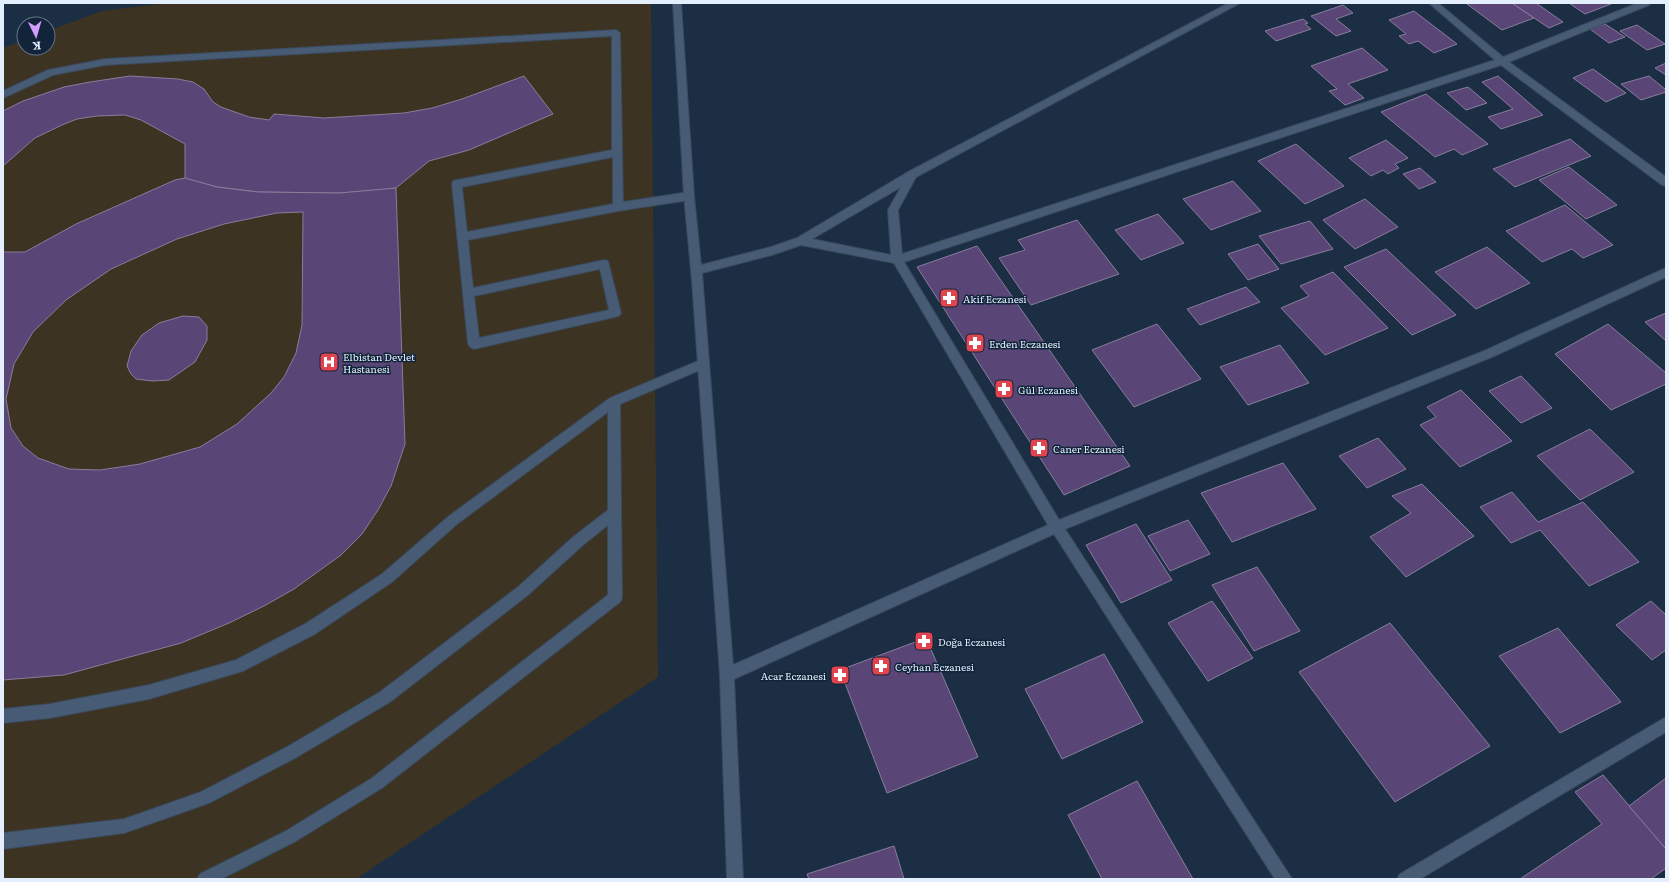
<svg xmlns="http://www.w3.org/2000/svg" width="1669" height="882" font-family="Literata,serif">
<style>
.medical{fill:#3c3322}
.building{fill:#594677;stroke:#887d9c;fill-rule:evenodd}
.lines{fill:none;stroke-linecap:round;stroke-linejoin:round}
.lane-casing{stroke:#3a495c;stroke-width:2}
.street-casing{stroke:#3a495c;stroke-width:2}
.lane{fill:#475c74;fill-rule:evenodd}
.street{fill:#475c74;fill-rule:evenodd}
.labels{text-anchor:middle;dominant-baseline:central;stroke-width:3;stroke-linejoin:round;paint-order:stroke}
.poi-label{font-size:10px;fill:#e3effd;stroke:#112439;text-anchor:start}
</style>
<rect width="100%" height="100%" fill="#1b2e44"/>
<polygon class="medical" points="167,3 651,3 658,677 356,879 3,879 3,48 24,40 24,48 48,48 48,31 102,11"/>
<g class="building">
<polygon points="1470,3 1512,3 1534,18 1502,30 1467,4"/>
<polygon points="1512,3 1536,3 1563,22 1549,28"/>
<polygon points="1569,3 1609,3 1611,4 1585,14"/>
<polygon points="1343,5 1353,13 1336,19 1351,31 1336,36 1311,16"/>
<polygon points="1414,11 1457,44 1434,53 1418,41 1409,44 1399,36 1406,34 1389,20"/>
<polygon points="1303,19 1308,23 1305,24 1311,29 1276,41 1265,31"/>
<polygon points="1605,24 1625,37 1609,43 1590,29"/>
<polygon points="1637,25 1665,44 1647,50 1620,31"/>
<polygon points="1362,48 1388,70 1348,84 1364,98 1345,105 1329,91 1337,89 1311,66"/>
<polygon points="1666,63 1666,75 1655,68"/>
<polygon points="1593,69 1626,93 1606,102 1573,78"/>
<polygon points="130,76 178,79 193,82 204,89 213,102 221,107 249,117 269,120 274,114 324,118 404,113 432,108 462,99 524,76 553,114 469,150 429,161 396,188 382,190 339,193 258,192 217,187 193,181 185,178 185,144 141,120 125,115 97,116 77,119 62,125 35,138 3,166 3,111 23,101 64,87 90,82"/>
<polygon points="1498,76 1543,115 1501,129 1488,117 1513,109 1482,82"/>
<polygon points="1649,76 1666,90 1666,92 1641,100 1621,84"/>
<polygon points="1468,87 1487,103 1466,110 1447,93"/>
<polygon points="1426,94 1488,144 1462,155 1454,149 1435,157 1381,112"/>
<polygon points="1570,139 1591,156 1515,187 1493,169"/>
<polygon points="1386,140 1408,158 1395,164 1399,168 1388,174 1383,170 1371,176 1349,158"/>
<polygon points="1296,144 1344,186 1305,204 1258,161"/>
<polygon points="1569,167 1617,205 1586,219 1539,180"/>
<polygon points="1420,168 1436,182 1419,189 1403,174"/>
<path d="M 185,178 L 217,187 L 258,192 L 339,193 L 396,188 L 405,444 L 391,486 L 378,510 L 362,534 L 341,555 L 294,589 L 264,606 L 229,623 L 181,643 L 64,675 L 3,680 L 3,252 L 25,252 L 76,224 L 175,180 ZM 303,212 L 302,325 L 296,353 L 284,377 L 271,393 L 237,424 L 200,447 L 140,464 L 100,470 L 69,469 L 38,458 L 23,446 L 11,428 L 6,399 L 14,364 L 33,332 L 66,300 L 111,269 L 177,239 L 224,224 L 277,213 Z"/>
<polygon points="1233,181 1261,211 1211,230 1183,199"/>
<polygon points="1365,199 1398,227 1355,249 1323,220"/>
<polygon points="1565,205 1613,245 1583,258 1572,249 1542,262 1506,231"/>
<polygon points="1158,214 1184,243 1141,260 1115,230"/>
<polygon points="1077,220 1119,274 1031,305 999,258 1025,250 1018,240"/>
<polygon points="1310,221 1333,249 1281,264 1259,236"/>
<polygon points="1258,244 1279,269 1248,280 1228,254"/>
<polygon points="977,246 1130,466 1064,495 917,267"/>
<polygon points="1487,247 1530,283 1476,309 1435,272"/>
<polygon points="1386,249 1456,315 1412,335 1344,267"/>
<polygon points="1333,272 1388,328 1325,355 1281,308 1309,296 1300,286"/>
<polygon points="1246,287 1260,302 1200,325 1187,309"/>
<polygon points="1666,313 1666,341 1645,322"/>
<polygon points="183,316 199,317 207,326 207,340 195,362 169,380 152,381 136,379 131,374 127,366 131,351 142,335 159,323"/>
<polygon points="1157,324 1201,379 1134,407 1092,350"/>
<polygon points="1608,324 1666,373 1666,384 1611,410 1555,354"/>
<polygon points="1280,345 1309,383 1248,405 1220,367"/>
<polygon points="1521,376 1552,408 1521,423 1489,391"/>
<polygon points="1461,390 1512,441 1460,467 1420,425 1436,417 1427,407"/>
<polygon points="1590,429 1634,472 1580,500 1537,456"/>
<polygon points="1378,438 1406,469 1367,488 1339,456"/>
<polygon points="1283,463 1316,509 1232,542 1201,493"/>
<polygon points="1422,484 1474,536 1406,577 1370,537 1411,513 1392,496"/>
<polygon points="1512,492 1538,522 1583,502 1639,562 1589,586 1540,530 1511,543 1480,507"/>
<polygon points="1188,520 1210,554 1170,571 1148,536"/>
<polygon points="1136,524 1172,580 1121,603 1086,545"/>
<polygon points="1257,567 1300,631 1254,651 1212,585"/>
<polygon points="1212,601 1253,658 1208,681 1168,623"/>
<polygon points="1651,601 1666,615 1666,650 1652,660 1616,625"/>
<polygon points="1390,623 1490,746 1395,802 1299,672"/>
<polygon points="1558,628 1621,702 1560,733 1499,656"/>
<polygon points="926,638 978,757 887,793 840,670"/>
<polygon points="1104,654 1143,722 1062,759 1025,689"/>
<polygon points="1603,775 1666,849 1666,868 1651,879 1520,879 1602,824 1575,792"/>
<polygon points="1666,778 1666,849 1629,806"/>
<polygon points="1137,781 1193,879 1102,879 1068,815"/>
<polygon points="894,846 904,879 809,879 807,874"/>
</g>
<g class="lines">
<g class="lane-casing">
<g id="lane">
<path d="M 616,30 L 620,33 L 623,202 L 689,192 L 693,193 L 694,196 L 693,199 L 689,200 L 618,211 L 468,240 L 473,288 L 604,260 L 608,261 L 621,313 L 619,316 L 615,317 L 474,349 L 470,347 L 468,344 L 452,184 L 453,181 L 457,180 L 612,150 L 612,36 L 105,65 L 53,75 L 3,98 L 3,91 L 48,70 L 105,59 ZM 613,157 L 613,204 L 467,232 L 462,187 ZM 600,269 L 609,310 L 479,338 L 474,296 Z"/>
<polygon points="703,359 707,361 709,364 707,367 620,404 622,598 620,602 382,788 296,841 221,879 197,879 200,874 286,831 372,778 608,595 608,525 583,545 528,595 390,702 297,757 209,803 124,833 3,849 3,833 124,819 201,792 287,747 380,692 518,587 573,537 608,510 608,412 457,524 392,582 315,634 243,671 149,699 50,718 3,723 3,709 50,704 149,685 236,660 305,624 382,574 449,516 610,398"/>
</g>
</g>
<g class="street-casing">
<g id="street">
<path d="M 673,3 L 681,3 L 694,196 L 701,265 L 771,247 L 797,238 L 908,172 L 1229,3 L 1240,3 L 916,177 L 898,210 L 902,254 L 1495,60 L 1429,3 L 1438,3 L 1503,57 L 1638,3 L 1650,3 L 1649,5 L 1509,62 L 1666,177 L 1666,186 L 1662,185 L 1501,65 L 904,262 L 1059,520 L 1484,351 L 1666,268 L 1666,277 L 1492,357 L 1065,529 L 1292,879 L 1275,879 L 1054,534 L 734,679 L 743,879 L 727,879 L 720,675 L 692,281 L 684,196 ZM 901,187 L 888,210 L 891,255 L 812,239 ZM 801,245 L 894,263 L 1048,525 L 733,665 L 702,273 L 772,255 Z"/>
<polygon points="1666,717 1666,732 1420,879 1397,879 1400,874"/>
</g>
</g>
<use href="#lane" class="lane"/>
<use href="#street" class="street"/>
</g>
<defs>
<g id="pharmacy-square" transform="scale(1)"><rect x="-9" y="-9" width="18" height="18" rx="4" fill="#e0444e" stroke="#112439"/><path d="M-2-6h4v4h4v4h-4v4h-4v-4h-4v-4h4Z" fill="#fff"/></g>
<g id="hospital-square" transform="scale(1)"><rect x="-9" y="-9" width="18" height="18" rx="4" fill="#e0444e" stroke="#112439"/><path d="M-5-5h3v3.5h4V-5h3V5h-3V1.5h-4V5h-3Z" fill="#fff"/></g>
</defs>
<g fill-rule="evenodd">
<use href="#pharmacy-square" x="949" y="298"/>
<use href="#pharmacy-square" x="975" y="343"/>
<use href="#hospital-square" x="329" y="362"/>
<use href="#pharmacy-square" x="1004" y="389"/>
<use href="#pharmacy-square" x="1039" y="448"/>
<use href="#pharmacy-square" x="924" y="641"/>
<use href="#pharmacy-square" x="881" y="666"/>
<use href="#pharmacy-square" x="840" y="675"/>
</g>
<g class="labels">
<g class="poi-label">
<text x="963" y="298">Akif Eczanesi</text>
<text x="989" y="343">Erden Eczanesi</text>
<text x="343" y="356">Elbistan Devlet<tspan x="343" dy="12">Hastanesi</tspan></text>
<text x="1018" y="389">Gül Eczanesi</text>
<text x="1053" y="448">Caner Eczanesi</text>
<text x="938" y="641">Doğa Eczanesi</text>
<text x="895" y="666">Ceyhan Eczanesi</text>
<text x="826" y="675" text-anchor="end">Acar Eczanesi</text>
</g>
</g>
<rect width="1669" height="882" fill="none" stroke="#e3effd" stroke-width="8"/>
<g transform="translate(36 36) rotate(175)"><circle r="19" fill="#112439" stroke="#657587"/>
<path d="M0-3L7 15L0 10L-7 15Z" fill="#d39cfd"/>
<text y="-6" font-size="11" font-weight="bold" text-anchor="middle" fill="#e3effd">K</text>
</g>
</svg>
